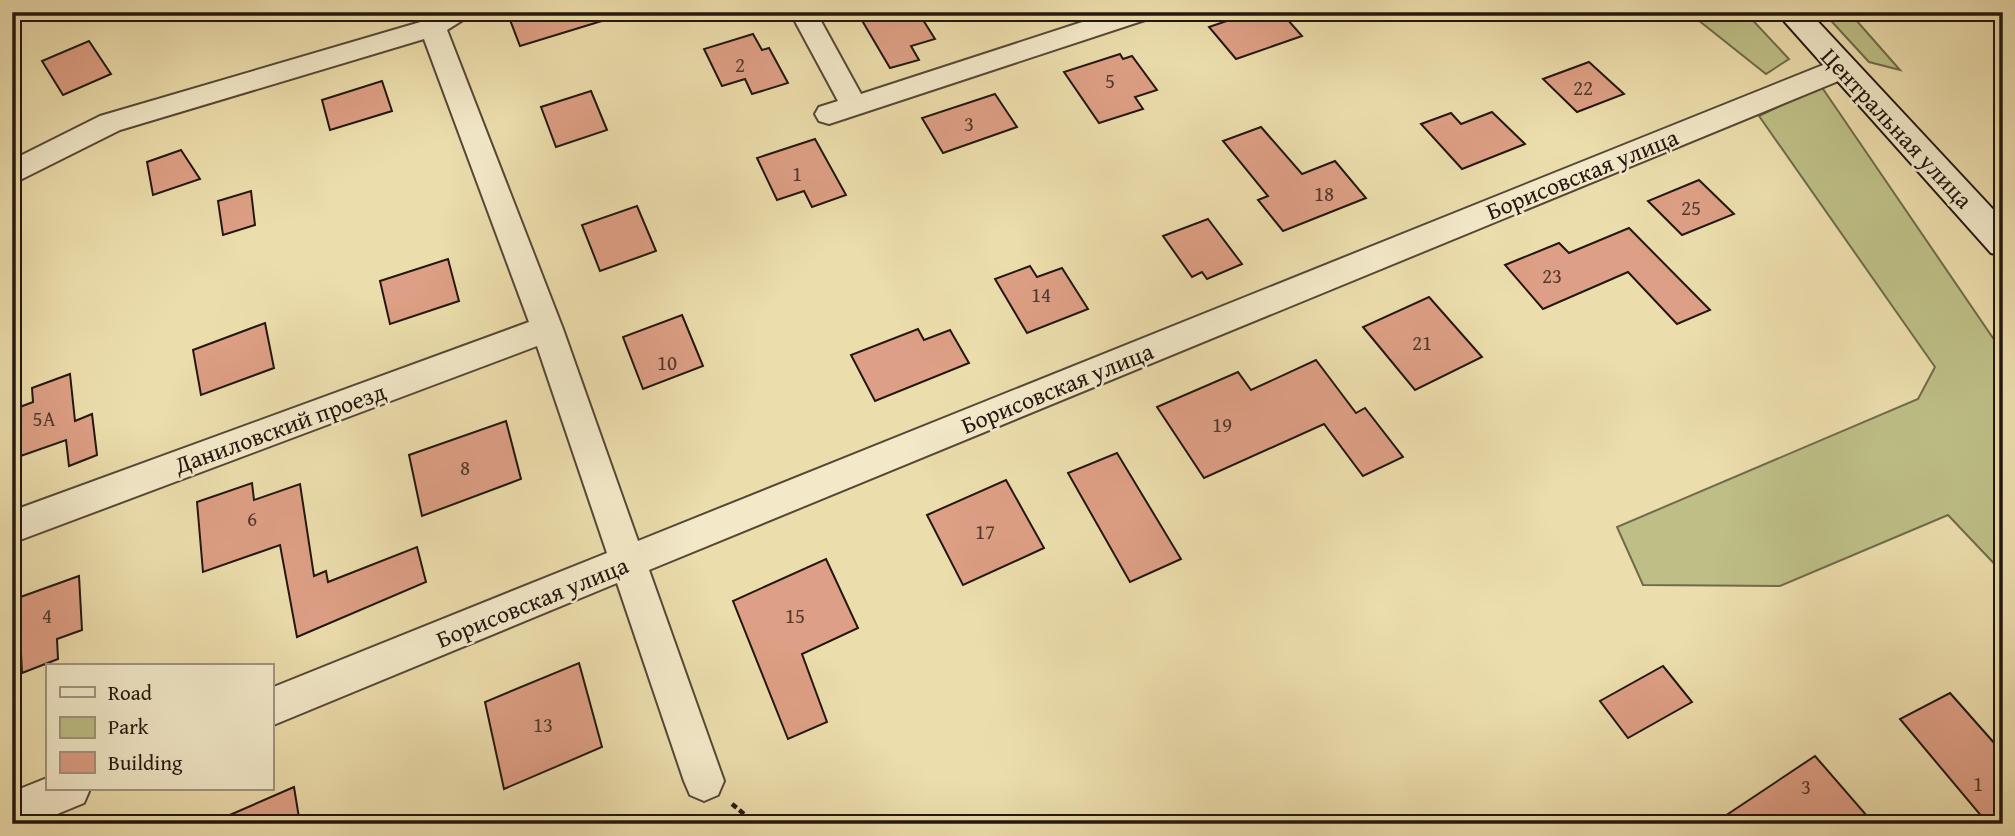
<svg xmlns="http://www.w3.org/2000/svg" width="2015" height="836" font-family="'Gentium Book Plus',serif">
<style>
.green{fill:#bdbf86;stroke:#706b4b;stroke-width:2}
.building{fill:#dd9f85;stroke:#231710;stroke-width:2}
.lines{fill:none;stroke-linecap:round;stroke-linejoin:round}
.street-casing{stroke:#554837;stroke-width:4}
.secondary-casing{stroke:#231710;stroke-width:4}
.path{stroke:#231710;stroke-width:4.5;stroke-dasharray:6 3.5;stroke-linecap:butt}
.street{fill:#f3e9c9;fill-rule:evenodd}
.secondary{fill:#f3e9c9;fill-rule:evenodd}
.labels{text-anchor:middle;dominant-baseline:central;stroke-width:5;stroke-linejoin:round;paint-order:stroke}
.number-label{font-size:21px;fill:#52392d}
.street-label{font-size:24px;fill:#231710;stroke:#f3e9c9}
</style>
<rect width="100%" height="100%" fill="#ecddac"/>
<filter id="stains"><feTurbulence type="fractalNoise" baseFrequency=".00286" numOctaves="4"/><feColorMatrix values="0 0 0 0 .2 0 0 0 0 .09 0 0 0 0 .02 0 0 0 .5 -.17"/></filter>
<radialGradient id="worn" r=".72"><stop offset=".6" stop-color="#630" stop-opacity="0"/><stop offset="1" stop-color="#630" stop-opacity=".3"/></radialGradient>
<g class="green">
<polygon points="1688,12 1745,12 1789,59 1766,74"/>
<polygon points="1823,12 1849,12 1900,70 1869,62"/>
<polygon points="1821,86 1993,338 2003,347 2003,573 1948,515 1780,586 1643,585 1617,527 1918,399 1935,367 1759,116"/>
</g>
<g class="building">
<polygon points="507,12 604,12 605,20 520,46"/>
<polygon points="857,12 890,12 892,16 918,12 935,39 911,46 919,60 890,68"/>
<polygon points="1253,12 1281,12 1302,36 1236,59 1209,27"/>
<polygon points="753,34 762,50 769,48 788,83 752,94 745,79 722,86 704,49"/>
<polygon points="89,41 111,74 63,95 42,61"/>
<polygon points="1120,54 1123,59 1132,56 1157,90 1135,97 1143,109 1099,123 1064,72"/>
<polygon points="1589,62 1624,94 1577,112 1543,79"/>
<polygon points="382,81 392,111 330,130 322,100"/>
<polygon points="591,91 607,130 556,147 541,107"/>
<polygon points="995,94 1017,127 943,153 922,118"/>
<polygon points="1492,112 1525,144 1462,169 1421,124 1451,113 1461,124"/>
<polygon points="1261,127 1302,174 1335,161 1366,198 1283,231 1258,200 1268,196 1223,141"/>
<polygon points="815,139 846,195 812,207 804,191 777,200 757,158"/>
<polygon points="181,150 200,179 153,195 147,162"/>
<polygon points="1699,180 1734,214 1682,235 1648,201"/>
<polygon points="251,191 255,225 223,235 218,201"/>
<polygon points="637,206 656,251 600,271 582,225"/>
<polygon points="1208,219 1242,264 1207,279 1202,272 1192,277 1163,236"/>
<polygon points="1629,228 1710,310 1677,324 1628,272 1543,309 1505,265 1559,243 1569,253"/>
<polygon points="448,259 459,301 390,324 380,281"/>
<polygon points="1030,266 1037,277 1062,268 1088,309 1027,333 995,279"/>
<polygon points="1429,297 1482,357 1415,390 1363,327"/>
<polygon points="682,315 703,366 643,389 623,337"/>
<polygon points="265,323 274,368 201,395 193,350"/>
<polygon points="918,329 924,340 950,330 969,363 875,401 851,355"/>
<polygon points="1316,360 1356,413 1365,408 1403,457 1363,476 1324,424 1204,478 1157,407 1238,372 1251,390"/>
<polygon points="70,374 75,421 92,414 97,455 69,466 66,440 12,459 12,410 33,402 32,388"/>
<polygon points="506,421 521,479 422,516 409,455"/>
<polygon points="1117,453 1181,559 1130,582 1068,473"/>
<polygon points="1006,480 1044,548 963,585 927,515"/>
<polygon points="252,483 254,500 300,484 314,576 326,571 328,582 417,547 426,582 297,637 280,545 203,572 197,502"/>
<polygon points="826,559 858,628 802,654 827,722 788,739 733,601"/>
<polygon points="79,576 82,630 57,639 58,659 22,673 21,653 12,656 12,600"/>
<polygon points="579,663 602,747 504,789 485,702"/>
<polygon points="1663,666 1692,702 1628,738 1600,701"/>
<polygon points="1950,693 2003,753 2003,824 1988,824 1900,719"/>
<polygon points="1815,756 1874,824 1713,824"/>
<polygon points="294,787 300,824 209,824"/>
</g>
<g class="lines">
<g class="street-casing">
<g id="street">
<polygon points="437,12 470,12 466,18 447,30 563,329 638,541 1833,61 1843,59 1853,61 1856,68 1853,75 649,570 724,781 718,795 704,801 690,795 684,781 617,583 271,726 271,688 607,553 537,346 12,543 12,511 529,322 424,39 120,130 12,184 12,160 100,116 424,21"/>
<polygon points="790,12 816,12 861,94 1113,12 1155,12 1151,18 829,124 819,121 815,114 819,107 838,101"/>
<polygon points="47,778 47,789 90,789 84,803 33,824 12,824 12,792"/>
</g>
</g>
<g class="secondary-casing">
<polygon id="secondary" points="1776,12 1809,12 2003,220 2003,256 1991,253"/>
</g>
<polyline class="path" points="732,804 756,824"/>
<use href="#street" class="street"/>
<use href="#secondary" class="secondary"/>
</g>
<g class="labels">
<g class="number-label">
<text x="740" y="64">2</text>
<text x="1110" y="80">5</text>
<text x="1583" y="87">22</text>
<text x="969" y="123">3</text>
<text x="797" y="173">1</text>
<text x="1324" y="193">18</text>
<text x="1691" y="207">25</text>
<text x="1552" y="275">23</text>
<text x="1041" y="294">14</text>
<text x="1422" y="342">21</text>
<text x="667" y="362">10</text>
<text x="44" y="418">5А</text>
<text x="1222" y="424">19</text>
<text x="465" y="467">8</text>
<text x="252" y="518">6</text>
<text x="985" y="531">17</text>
<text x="47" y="615">4</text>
<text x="795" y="615">15</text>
<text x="543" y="724">13</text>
<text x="1978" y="783">1</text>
<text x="1806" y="786">3</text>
</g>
<g class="street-label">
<text transform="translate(1897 128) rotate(47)">Центральная улица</text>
<text transform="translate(1582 174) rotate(-22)">Борисовская улица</text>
<text transform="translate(1057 388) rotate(-22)">Борисовская улица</text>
<text transform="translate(280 428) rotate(-20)">Даниловский проезд</text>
<text transform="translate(532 602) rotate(-22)">Борисовская улица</text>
</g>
</g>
<rect width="2015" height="836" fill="none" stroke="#ecddac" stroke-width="42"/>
<rect x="14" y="14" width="1987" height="808" fill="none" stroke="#231710" stroke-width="3.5"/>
<rect x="21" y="21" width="1973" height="794" fill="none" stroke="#231710" stroke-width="2"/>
<rect x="46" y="664" width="228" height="126" fill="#f3e9c9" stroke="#a0957f" stroke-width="2"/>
<rect x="60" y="687" width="35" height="10" fill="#f3e9c9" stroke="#a0957f" stroke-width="2"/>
<text x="108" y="700" font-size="21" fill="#231710">Road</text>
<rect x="60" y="717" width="35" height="21" fill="#bdbf86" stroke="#a0957f" stroke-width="2"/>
<text x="108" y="734" font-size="21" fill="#231710">Park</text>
<rect x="60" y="752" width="35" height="21" fill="#dd9f85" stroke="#a0957f" stroke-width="2"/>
<text x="108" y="770" font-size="21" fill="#231710">Building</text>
<rect width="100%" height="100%" filter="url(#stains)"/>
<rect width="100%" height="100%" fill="url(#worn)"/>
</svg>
